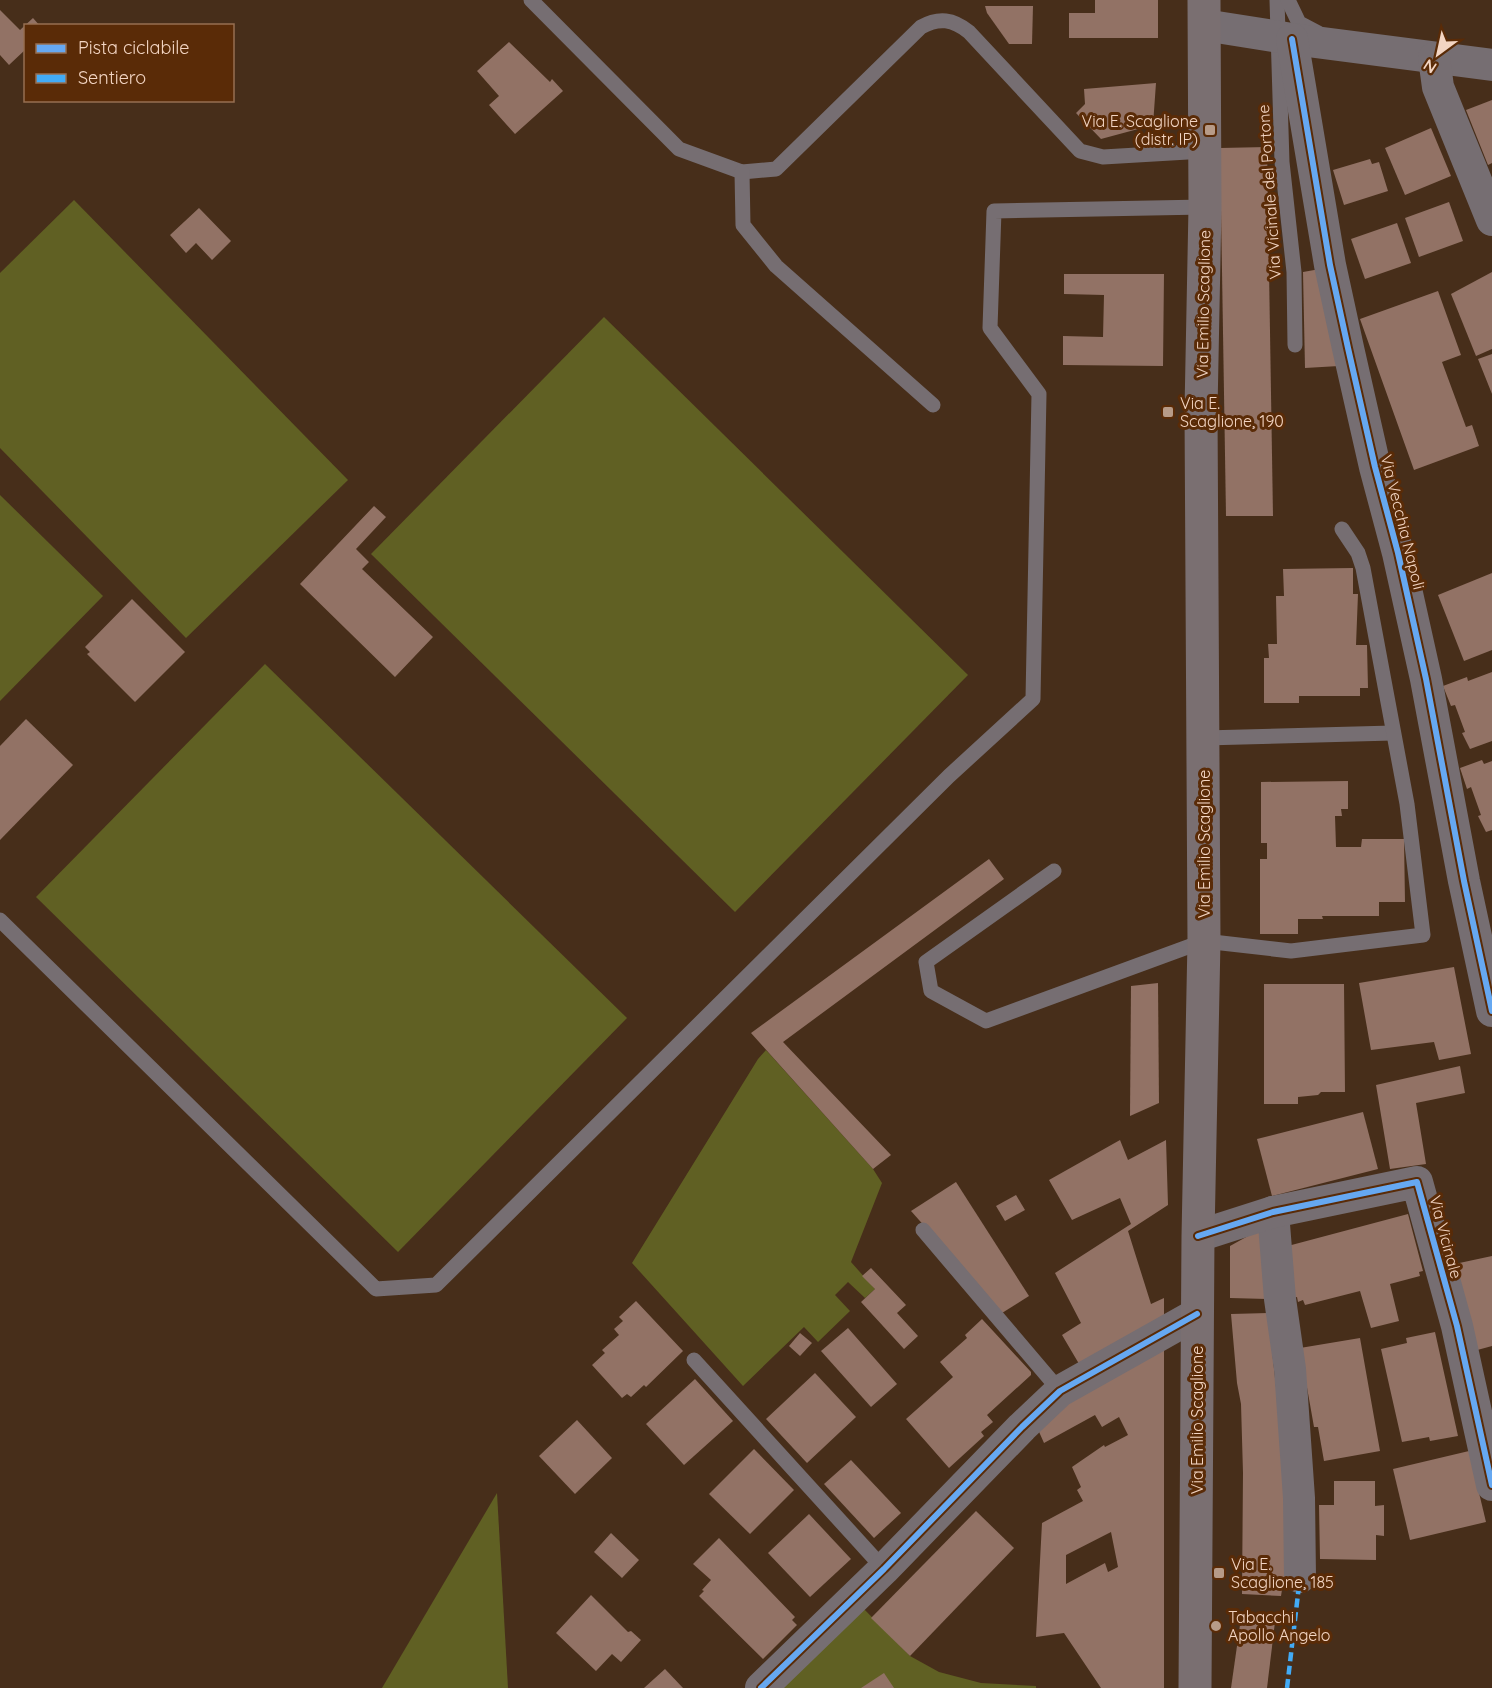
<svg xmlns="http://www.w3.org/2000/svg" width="1492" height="1688" font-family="Quicksand,sans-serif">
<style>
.green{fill:#606023}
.building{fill:#927265;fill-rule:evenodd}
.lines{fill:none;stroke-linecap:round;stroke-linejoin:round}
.lane{stroke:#766e72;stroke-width:15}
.street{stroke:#766e72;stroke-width:32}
.secondary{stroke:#7a6f71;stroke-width:33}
.quiet{stroke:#42abf6;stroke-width:4.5;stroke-dasharray:9 4.5;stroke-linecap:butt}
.cycleway-casing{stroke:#5a2b07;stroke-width:10}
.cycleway{stroke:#66a8f1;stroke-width:6}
.poi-dot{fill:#b79b88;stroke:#5a2b07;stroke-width:2}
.labels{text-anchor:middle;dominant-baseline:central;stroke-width:6;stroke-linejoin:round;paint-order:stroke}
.poi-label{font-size:16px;fill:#f3d5c3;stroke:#5a2b07;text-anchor:start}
.street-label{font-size:16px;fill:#f3d5c3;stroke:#5a2b07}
</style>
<rect width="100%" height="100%" fill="#472e1a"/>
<g class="green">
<polygon points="74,200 348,480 186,638 0,448 0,273"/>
<polygon points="604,317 968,675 735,912 371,554"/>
<polygon points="0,495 103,596 0,701"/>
<polygon points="265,664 627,1018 398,1252 36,897"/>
<polygon points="766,1050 873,1169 882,1183 851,1262 875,1289 865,1298 848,1282 835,1295 850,1311 818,1342 804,1327 743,1386 632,1263 758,1059"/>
<polygon points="497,1493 508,1688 382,1688"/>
<polygon points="862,1607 910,1656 939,1672 981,1683 1036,1686 1036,1688 779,1688"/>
</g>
<g class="building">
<polygon points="1095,0 1158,0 1158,38 1069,38 1069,13 1095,13"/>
<polygon points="985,6 1033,6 1032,44 1009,44 987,13"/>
<polygon points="0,10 20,30 33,18 40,26 26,26 26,49 9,65 0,55"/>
<polygon points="509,42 550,82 552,79 563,91 515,134 489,105 499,96 477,71"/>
<polygon points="1156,83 1153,125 1101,139 1076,113 1085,104 1084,89"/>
<polygon points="1492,100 1492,163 1488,165 1466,110"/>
<polygon points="1431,128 1451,176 1405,195 1385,148"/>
<polygon points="1267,147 1273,516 1226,516 1220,148"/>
<polygon points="1370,159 1372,164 1379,162 1388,191 1344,205 1333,170"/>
<polygon points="1449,202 1463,241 1419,257 1405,218"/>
<polygon points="199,208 231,241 212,260 196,243 186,253 170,235"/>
<polygon points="1397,223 1411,263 1365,279 1351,239"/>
<polygon points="1320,269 1339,366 1305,368 1303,272"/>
<polygon points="1492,272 1492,349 1476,356 1451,294"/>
<polygon points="1064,274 1164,274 1163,366 1063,365 1063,336 1103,337 1104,295 1064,294"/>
<polygon points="1438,291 1461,355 1442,362 1466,427 1472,425 1479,446 1414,470 1360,319"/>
<polygon points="1492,354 1492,394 1478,359"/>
<polygon points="374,506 386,517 356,549 369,562 362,569 433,637 395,677 300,584"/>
<polygon points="1353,568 1353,594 1358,594 1356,645 1367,645 1368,688 1360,688 1360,696 1299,696 1299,703 1264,703 1264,658 1269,658 1268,644 1277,644 1276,596 1284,596 1283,569"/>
<polygon points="1492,573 1492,650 1464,661 1438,595"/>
<polygon points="132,599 185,652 135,702 87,654 90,652 85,647"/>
<polygon points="1492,672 1492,741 1470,749 1462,733 1465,732 1455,705 1451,706 1443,686 1467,677 1468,681"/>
<polygon points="26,719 73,765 0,840 0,746"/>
<polygon points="1482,760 1484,764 1492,761 1492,830 1486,832 1478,816 1481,815 1471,787 1467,789 1460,768"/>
<polygon points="1348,781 1348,809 1341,809 1342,816 1335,816 1336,847 1361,847 1362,839 1404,839 1405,902 1379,902 1379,916 1322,916 1323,919 1298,919 1298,934 1260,934 1260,859 1267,859 1267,843 1261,843 1261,782"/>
<polygon points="989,859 1004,879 783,1042 891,1155 873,1169 751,1033"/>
<polygon points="1454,967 1471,1054 1439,1060 1434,1042 1371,1050 1359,983"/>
<polygon points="1158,983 1159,1103 1130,1116 1131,986"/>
<polygon points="1264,984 1344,984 1345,1092 1321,1092 1318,1095 1298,1097 1298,1104 1264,1104"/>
<polygon points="1460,1066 1465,1093 1416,1103 1426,1164 1390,1169 1376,1085"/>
<polygon points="1363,1112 1378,1169 1272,1196 1257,1139"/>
<polygon points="1120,1140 1128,1160 1166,1140 1168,1205 1128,1231 1151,1304 1164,1298 1164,1329 1085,1374 1062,1335 1081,1323 1055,1273 1131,1224 1120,1198 1072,1220 1049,1180"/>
<polygon points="956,1182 1029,1296 1002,1313 911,1211"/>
<polygon points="1016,1195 1025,1210 1005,1221 996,1206"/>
<polygon points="1408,1214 1423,1271 1419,1272 1420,1276 1390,1284 1399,1321 1371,1328 1360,1291 1305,1305 1303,1300 1298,1302 1297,1297 1293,1298 1284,1247"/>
<polygon points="1266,1226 1267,1299 1230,1298 1230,1246"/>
<polygon points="1492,1256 1492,1346 1470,1352 1450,1265"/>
<polygon points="871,1268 906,1305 897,1313 918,1336 904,1349 861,1302 875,1289 862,1276"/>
<polygon points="636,1301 683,1351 646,1387 644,1385 631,1397 627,1394 622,1398 592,1365 605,1353 602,1350 619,1335 614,1329 623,1321 619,1317"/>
<polygon points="1268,1313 1285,1471 1286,1565 1281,1596 1242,1594 1243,1473 1241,1404 1237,1383 1231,1314"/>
<polygon points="982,1319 1031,1372 1031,1375 987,1415 993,1422 981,1432 984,1436 949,1468 906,1419 953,1377 940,1362 967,1338 965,1335"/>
<polygon points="848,1328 897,1384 871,1407 821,1351"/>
<polygon points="1435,1332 1458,1436 1430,1441 1429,1437 1402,1442 1381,1349 1407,1343 1406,1338"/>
<polygon points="800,1333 812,1343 800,1356 789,1346"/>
<polygon points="1360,1338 1380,1451 1324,1461 1318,1427 1314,1427 1300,1348"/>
<path d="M 1164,1340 L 1164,1688 L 1101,1688 L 1064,1633 L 1036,1637 L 1042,1523 L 1083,1501 L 1077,1490 L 1081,1487 L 1072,1467 L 1104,1445 L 1105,1447 L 1128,1435 L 1119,1417 L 1102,1427 L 1095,1415 L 1044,1443 L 1036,1425 L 1055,1406 ZM 1111,1532 L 1118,1567 L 1108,1572 L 1105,1563 L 1066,1584 L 1066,1555 Z"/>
<polygon points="815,1373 856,1417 807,1463 766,1419"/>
<polygon points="695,1379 733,1421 684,1465 646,1424"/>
<polygon points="577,1420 612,1458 575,1494 539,1456"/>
<polygon points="754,1449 794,1490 750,1534 709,1494"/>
<polygon points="1469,1451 1486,1522 1410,1540 1393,1469"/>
<polygon points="851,1460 901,1513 874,1538 824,1484"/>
<polygon points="1334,1481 1375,1481 1375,1506 1384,1505 1384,1536 1376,1535 1376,1560 1320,1559 1319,1505 1334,1505"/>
<polygon points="976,1511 1014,1548 910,1656 871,1618"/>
<polygon points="809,1514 851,1559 810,1597 768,1553"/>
<polygon points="611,1533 639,1560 622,1578 594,1552"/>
<polygon points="719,1538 795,1617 792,1620 797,1625 763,1659 699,1596 704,1591 702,1590 711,1580 693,1564"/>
<polygon points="591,1595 628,1632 631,1631 641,1640 621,1662 612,1654 596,1671 556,1633"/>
<polygon points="1241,1618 1275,1622 1267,1688 1231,1688"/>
<polygon points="665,1669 683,1688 644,1688"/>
<polygon points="884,1673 894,1688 861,1688"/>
</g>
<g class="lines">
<g class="lane">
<path d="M 531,0 L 679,149 L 742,172 L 776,169 L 921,27 C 939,17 953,19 969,32 L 1080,151 L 1103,157 L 1205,151"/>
<polyline points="1277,0 1282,162 1294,272 1295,345"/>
<polyline points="1288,0 1299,23 1318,33"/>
<polyline points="742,172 743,225 776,266 933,405"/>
<polyline points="1204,738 1393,733"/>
<polyline points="1054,871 926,962 931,991 986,1021 1204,941 1291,951 1423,935 1407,804 1363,568 1358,553 1342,529"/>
<polyline points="0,920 376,1289 436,1285 949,776 1033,699 1039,394 990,328 994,211 1205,207"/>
<polyline points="923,1230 1060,1391"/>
<polyline points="694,1360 884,1569"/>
</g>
<g class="street">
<polyline points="1204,25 1292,39 1492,65"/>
<polyline points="1292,39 1330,265 1348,348 1375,467 1398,553 1426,679 1464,881 1492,1011"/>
<polyline points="1434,58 1438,87 1492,220"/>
<polyline points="1273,1212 1280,1299 1290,1369 1299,1498 1300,1577"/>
<polyline points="1198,1236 1273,1212 1417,1182 1457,1326 1492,1485"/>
<polyline points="761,1688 884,1569 1022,1427 1060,1391 1197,1314"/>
</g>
<polyline class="secondary" points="1195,1688 1198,1236 1204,941 1201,410 1205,207 1204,0"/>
<polyline class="quiet" points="1287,1688 1300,1577"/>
<g class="cycleway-casing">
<g id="cycleway">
<polyline points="1292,39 1330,265 1348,348 1375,467 1398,553 1426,679 1464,881 1492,1011"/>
<polyline points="1198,1236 1273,1212 1417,1182 1457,1326 1492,1485"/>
<polyline points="761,1688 884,1569 1022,1427 1060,1391 1197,1314"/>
</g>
</g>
<use href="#cycleway" class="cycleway"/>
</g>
<g class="poi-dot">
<rect x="1204" y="124" width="12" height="12" rx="3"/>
<rect x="1162" y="406" width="12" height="12" rx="3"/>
<rect x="1213" y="1567" width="12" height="12" rx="3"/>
<circle cx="1216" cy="1626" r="6"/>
</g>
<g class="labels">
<g class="poi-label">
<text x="1198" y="121" text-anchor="end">Via E. Scaglione<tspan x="1198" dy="18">(distr. IP)</tspan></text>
<text x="1180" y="403">Via E.<tspan x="1180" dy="18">Scaglione, 190</tspan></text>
<text x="1231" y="1564">Via E.<tspan x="1231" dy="18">Scaglione, 185</tspan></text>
<text x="1228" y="1617">Tabacchi<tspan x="1228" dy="18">Apollo Angelo</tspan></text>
</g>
<g class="street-label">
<text transform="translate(1269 192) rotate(-94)">Via Vicinale del Portone</text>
<text transform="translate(1203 304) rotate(-89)">Via Emilio Scaglione</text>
<text transform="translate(1403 522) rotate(76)">Via Vecchia Napoli</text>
<text transform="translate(1204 844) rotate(-90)">Via Emilio Scaglione</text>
<text transform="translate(1446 1237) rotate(75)">Via Vicinale</text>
<text transform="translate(1197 1420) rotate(-90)">Via Emilio Scaglione</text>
</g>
</g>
<rect x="24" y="24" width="210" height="78" fill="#5a2b07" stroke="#976f52" stroke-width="1.5"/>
<rect x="36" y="44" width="30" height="9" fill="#66a8f1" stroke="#976f52" stroke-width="1.5"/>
<text x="78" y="54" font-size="18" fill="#f3d5c3">Pista ciclabile</text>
<rect x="36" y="74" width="30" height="9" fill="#42abf6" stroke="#976f52" stroke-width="1.5"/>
<text x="78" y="84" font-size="18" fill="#f3d5c3">Sentiero</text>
<g transform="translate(1438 54) rotate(213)" stroke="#5a2b07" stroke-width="4.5" paint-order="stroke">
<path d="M0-4.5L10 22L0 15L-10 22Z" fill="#f3d5c3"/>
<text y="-9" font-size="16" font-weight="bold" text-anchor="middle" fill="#f3d5c3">N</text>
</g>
</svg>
